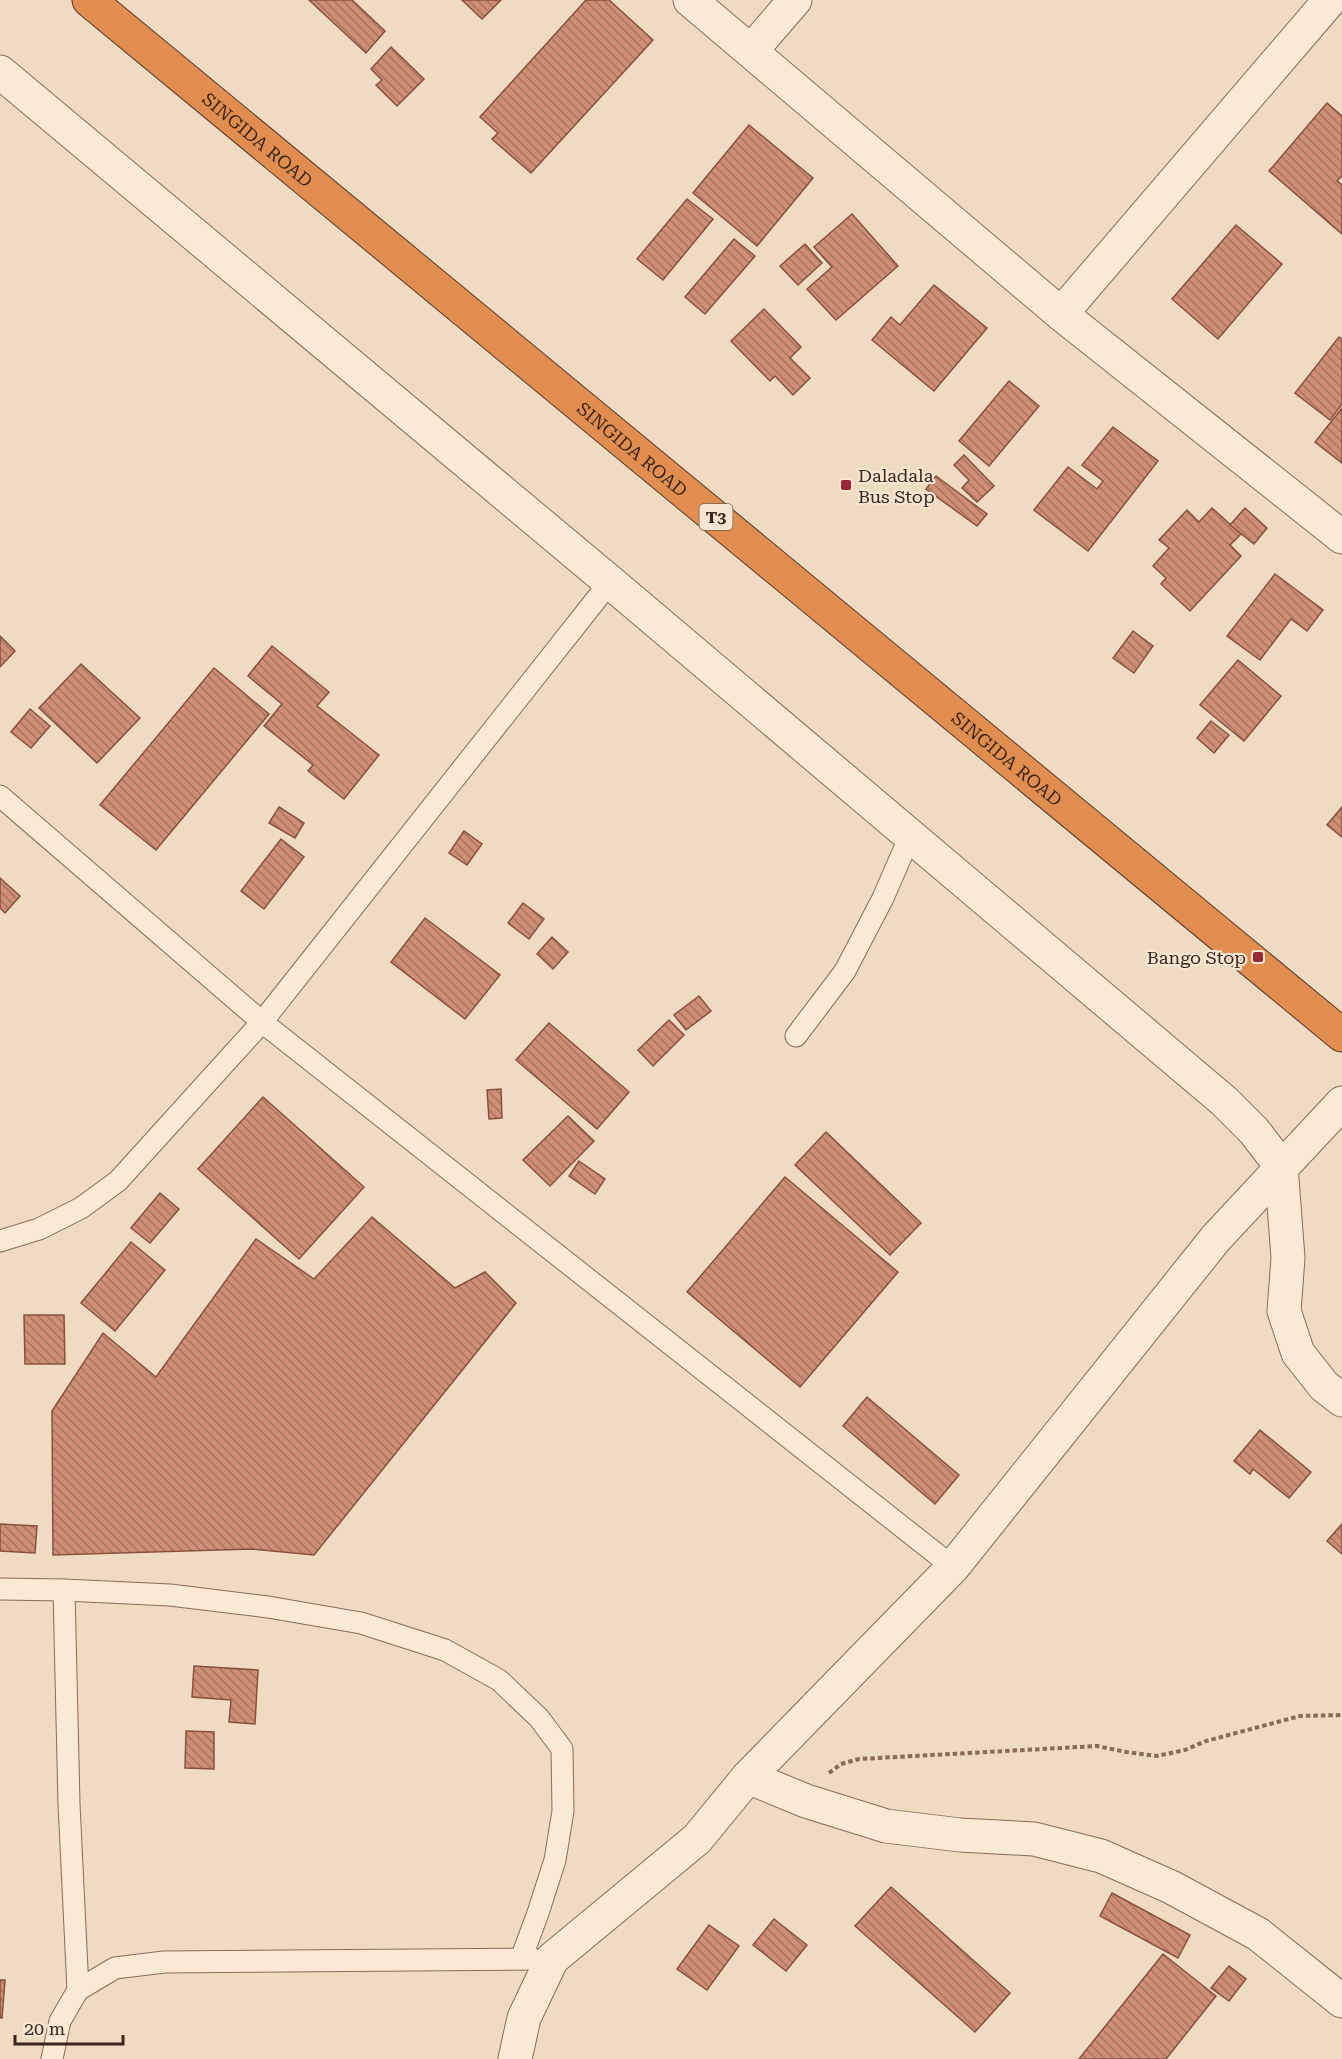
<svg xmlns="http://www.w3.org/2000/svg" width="1342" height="2059" font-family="'Roboto Serif',serif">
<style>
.building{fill:url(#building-back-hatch);stroke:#89513d;stroke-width:1.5}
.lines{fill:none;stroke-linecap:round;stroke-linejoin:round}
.lane-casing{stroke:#896b58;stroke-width:23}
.street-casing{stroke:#896b58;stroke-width:35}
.highway-casing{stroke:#563a2d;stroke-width:35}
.path{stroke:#896b58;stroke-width:4;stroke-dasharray:4.5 3;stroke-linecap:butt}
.lane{stroke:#fae9d5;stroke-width:21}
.street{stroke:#fae9d5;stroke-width:33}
.highway{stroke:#e18d4f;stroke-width:33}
.poi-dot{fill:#992737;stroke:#f6e6d1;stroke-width:2}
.labels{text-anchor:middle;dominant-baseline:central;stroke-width:4.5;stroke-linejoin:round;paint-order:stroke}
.shield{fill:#f6e6d1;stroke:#716053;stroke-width:1.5}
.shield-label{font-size:16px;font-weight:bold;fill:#38261d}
.street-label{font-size:18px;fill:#38261d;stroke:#f6e6d1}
.poi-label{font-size:18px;fill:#38261d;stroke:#f6e6d1;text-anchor:start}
</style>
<defs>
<pattern id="building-back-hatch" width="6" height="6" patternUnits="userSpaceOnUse" patternTransform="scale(1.5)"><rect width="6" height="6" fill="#ce8f76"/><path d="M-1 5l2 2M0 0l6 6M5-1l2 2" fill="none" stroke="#a87560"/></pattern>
</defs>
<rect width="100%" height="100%" fill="#efdbc1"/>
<g class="building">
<polygon points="309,0 352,0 385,31 366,53"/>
<polygon points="462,0 501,0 482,19"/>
<polygon points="586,0 609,0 653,40 531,173 492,139 498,133 480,117"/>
<polygon points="391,47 424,79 397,106 376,85 382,80 371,69"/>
<polygon points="1327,103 1342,116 1342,176 1337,181 1342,185 1342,234 1269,171"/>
<polygon points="749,125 813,178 757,246 693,193"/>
<polygon points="687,199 713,219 663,280 637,259"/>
<polygon points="852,214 898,266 836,320 807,289 832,267 814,247"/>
<polygon points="1236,225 1282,264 1218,339 1172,299"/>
<polygon points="734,239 755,256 705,314 685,297"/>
<polygon points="805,244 822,263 798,285 780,266"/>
<polygon points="934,285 987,328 934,391 872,340 891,317 900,325"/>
<polygon points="764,309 801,347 790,358 810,378 793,395 775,376 770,381 731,341"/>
<polygon points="1339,337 1342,339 1342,404 1330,420 1295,393"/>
<polygon points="1009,381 1039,406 989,466 959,441"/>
<polygon points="1342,408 1342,463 1315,442"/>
<polygon points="1113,427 1158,461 1088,551 1034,510 1068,467 1097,489 1103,481 1082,465"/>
<polygon points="964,455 994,486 977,502 962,488 969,480 954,465"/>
<polygon points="936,476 987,514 977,526 926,489"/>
<polygon points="1212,508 1241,534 1230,545 1241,556 1190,611 1161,584 1166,578 1153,566 1169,548 1159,540 1187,510 1199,522"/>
<polygon points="1245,508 1267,528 1254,544 1230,525"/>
<polygon points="1275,574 1323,610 1307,631 1291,619 1260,660 1227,636"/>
<polygon points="1133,631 1153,646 1134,673 1113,658"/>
<polygon points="0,636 15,651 0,667"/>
<polygon points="272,646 329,692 317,706 379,755 344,799 308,771 313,765 264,726 282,704 248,676"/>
<polygon points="1238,660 1281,696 1244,741 1200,705"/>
<polygon points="81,664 140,718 97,763 39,708"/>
<polygon points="214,668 269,714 156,850 100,805"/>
<polygon points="30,709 50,726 31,748 11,732"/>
<polygon points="1211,721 1229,735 1214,753 1197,738"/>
<polygon points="279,807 304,823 295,838 269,823"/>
<polygon points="1342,807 1342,837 1327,825"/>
<polygon points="464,831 482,844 467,865 449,853"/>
<polygon points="281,839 304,857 264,909 241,891"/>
<polygon points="0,878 20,896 5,913 0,908"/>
<polygon points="523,903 544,919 529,939 508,923"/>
<polygon points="425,918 500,975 465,1019 391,962"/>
<polygon points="552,937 568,952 553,969 537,954"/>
<polygon points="699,996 711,1011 686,1030 674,1015"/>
<polygon points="669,1020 684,1035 653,1066 638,1050"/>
<polygon points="549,1023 629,1092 597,1129 516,1060"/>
<polygon points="501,1089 502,1118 489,1119 487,1090"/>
<polygon points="263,1097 364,1187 299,1259 198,1169"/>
<polygon points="568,1116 594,1141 550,1186 523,1160"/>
<polygon points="826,1132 921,1223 890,1255 795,1165"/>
<polygon points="579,1161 605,1179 595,1194 569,1176"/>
<polygon points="785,1177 898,1272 800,1387 687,1292"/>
<polygon points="160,1193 179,1209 150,1243 131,1228"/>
<polygon points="372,1217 455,1288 485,1272 516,1303 314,1555 252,1549 53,1555 52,1411 103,1333 156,1377 256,1239 314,1279"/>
<polygon points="131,1242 165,1270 115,1331 81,1303"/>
<polygon points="24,1315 64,1315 65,1364 25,1364"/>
<polygon points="867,1397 959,1475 935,1504 843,1426"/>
<polygon points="1260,1430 1311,1472 1289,1498 1253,1469 1250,1474 1234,1461"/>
<polygon points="0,1524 37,1526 35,1553 0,1551"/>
<polygon points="1342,1524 1342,1554 1327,1541"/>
<polygon points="194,1666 258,1670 255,1724 229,1722 231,1700 192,1697"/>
<polygon points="186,1731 214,1732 214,1769 185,1768"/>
<polygon points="891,1887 1010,1993 975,2032 855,1926"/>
<polygon points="1112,1893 1190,1935 1178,1958 1100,1916"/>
<polygon points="774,1919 807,1945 786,1971 753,1945"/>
<polygon points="709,1925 739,1946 707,1990 677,1969"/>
<polygon points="1163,1954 1216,1996 1166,2059 1079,2059"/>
<polygon points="1229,1966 1246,1979 1229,2001 1211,1988"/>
<polygon points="0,1980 5,1980 2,2018 0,2018"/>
</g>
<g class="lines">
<g class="lane-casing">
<g id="lane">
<polyline points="0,796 262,1022 953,1567"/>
<polyline points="796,1036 845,971 883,898 910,836"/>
<polyline points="0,1241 39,1229 81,1208 118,1181 262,1022 610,582"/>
<polyline points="0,1589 64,1590 170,1595 268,1607 361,1623 445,1650 499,1680 539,1718 562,1749 563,1811 555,1860 538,1913 521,1959"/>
<polyline points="64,1590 69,1804 78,1990"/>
<polyline points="52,2059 60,2021 78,1990 115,1968 164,1962 533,1959"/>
</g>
</g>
<g class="street-casing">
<g id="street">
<polyline points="690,0 1061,314 1342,537"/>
<polyline points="751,51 795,0"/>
<polyline points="0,72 610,582 1224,1101 1254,1131 1281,1166 1288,1258 1284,1311 1298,1353 1324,1386 1342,1400"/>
<polyline points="1061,314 1330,0"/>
<polyline points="748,1777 806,1801 886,1826 960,1835 1034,1839 1101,1856 1171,1887 1258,1934 1342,2001"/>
<polyline points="515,2059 524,2018 552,1959 697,1839 748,1777 953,1567 1216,1238 1342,1103"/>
</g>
</g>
<g class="highway-casing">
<g id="highway">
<path id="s1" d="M 89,0 L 1342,1035"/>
</g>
</g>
<polyline class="path" points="829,1773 841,1764 859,1759 1097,1746 1126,1752 1157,1756 1185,1750 1206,1741 1300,1716 1342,1715"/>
<use href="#lane" class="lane"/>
<use href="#street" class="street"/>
<use href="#highway" class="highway"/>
</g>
<g class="poi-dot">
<rect x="840" y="479" width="12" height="12" rx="3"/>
<rect x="1252" y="951" width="12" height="12" rx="3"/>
</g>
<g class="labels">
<rect class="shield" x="699.5" y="504" width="33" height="26" rx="4.5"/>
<g class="shield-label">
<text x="716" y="517">T3</text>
</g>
<g class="street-label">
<text stroke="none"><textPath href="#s1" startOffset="219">SINGIDA ROAD</textPath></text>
<text stroke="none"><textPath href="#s1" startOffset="705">SINGIDA ROAD</textPath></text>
<text stroke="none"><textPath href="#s1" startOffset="1191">SINGIDA ROAD</textPath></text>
</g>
<g class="poi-label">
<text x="858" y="475">Daladala<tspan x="858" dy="21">Bus Stop</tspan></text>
<text x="1246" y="957" text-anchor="end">Bango Stop</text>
</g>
</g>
<path d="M15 2035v9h108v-9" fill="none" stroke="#38261d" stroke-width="3"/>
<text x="24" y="2035" font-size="18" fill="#38261d" stroke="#f6e6d1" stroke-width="4.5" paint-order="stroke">20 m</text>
</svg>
